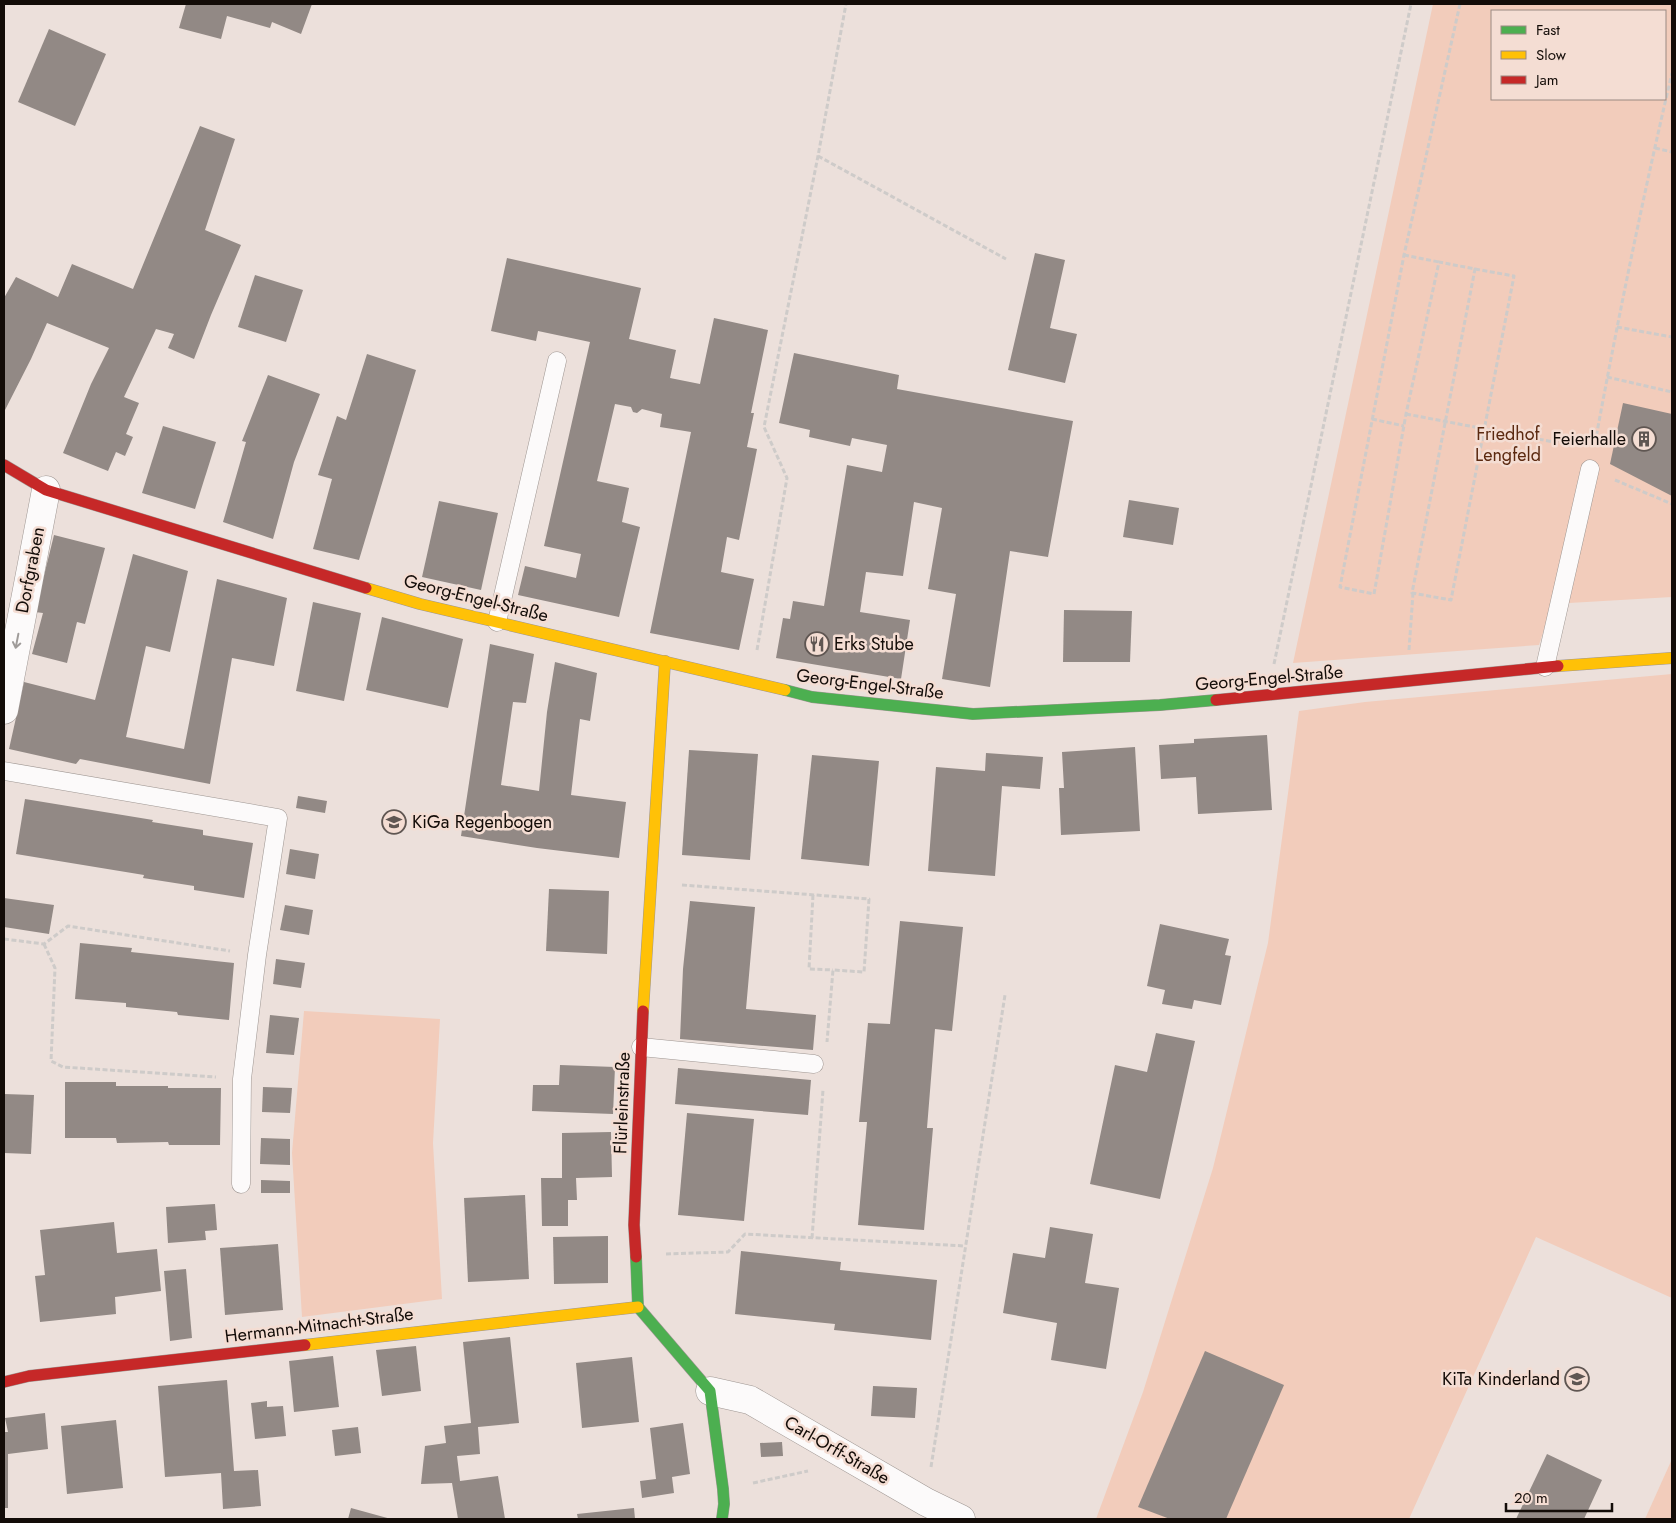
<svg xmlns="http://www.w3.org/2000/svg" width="1676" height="1523" font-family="Jost,sans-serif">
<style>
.green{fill:#f2ccbb;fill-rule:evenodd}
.building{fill:#928985}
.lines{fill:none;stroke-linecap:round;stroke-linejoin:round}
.lane-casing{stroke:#9e9692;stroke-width:19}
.street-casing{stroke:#9e9692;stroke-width:29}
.fast-casing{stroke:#9e9692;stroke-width:12}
.slow-casing{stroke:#9e9692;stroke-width:12}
.jam-casing{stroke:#9e9692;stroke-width:12}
.path{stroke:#cecbc9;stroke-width:3;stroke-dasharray:5 2.5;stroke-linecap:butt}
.lane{stroke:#fcfafa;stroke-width:18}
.street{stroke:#fcfafa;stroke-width:28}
.fast{stroke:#4caf50;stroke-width:11}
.slow{stroke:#ffc107;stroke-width:11}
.jam{stroke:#c62828;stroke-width:11}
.oneway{stroke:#9f9b99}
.labels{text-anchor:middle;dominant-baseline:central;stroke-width:5;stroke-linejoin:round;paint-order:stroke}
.park-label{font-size:18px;fill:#5b2910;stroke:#f4ddd3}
.poi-label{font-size:18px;fill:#130c08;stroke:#f4ddd3;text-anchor:end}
.street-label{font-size:18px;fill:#130c08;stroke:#f4ddd3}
</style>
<rect width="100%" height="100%" fill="#ece0db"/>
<g class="green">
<path d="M 1433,4 L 1672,4 L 1672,597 L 1552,604 L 1539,645 L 1293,663 ZM 1492,11 L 1665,11 L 1665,99 L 1492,99 Z"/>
<polygon points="1672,674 1672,1298 1536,1237 1409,1519 1096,1519 1143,1392 1213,1168 1268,943 1299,711 1365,702"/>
<polygon points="304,1011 440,1019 433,1143 442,1299 302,1317 292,1153"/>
<polygon points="1672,1459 1672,1519 1645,1519"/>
</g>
<g class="building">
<polygon points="186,4 312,4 301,34 272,22 270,28 227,16 221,39 179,28"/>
<polygon points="49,29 106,54 75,126 18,102"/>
<polygon points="200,126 235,139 205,230 241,245 211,315 194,359 168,348 174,334 156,329 124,397 139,403 126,434 133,437 125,456 116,452 108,471 63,453 91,384 109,348 47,323 31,359 4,412 4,298 16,277 58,297 72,264 133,289"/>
<polygon points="1035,253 1065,260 1050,328 1077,334 1065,383 1008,370"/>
<polygon points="507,258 641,288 629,339 676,350 670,378 700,384 714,318 768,330 751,413 754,413 747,447 757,449 739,540 727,537 721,572 754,579 739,650 650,633 691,432 660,427 662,414 642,409 637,413 633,412 631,407 615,404 597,481 629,488 622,522 640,527 619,617 518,595 525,566 576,578 581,554 544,546 590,342 538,331 536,341 491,331"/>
<polygon points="255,275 303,290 286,342 238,327"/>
<polygon points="794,353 899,375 897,389 1073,421 1048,557 1010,551 990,687 942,679 956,594 928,589 942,508 914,502 903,576 866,572 860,612 910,620 901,679 776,658 783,618 790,619 793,601 824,606 847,465 882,472 887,445 852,438 850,446 809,437 810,430 779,423"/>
<polygon points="367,354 416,370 359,560 313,549 332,479 318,475 337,416 346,420"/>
<polygon points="268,375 320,394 294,462 273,539 223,522 246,442 242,441"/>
<polygon points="1623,403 1672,414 1672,496 1610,464"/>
<polygon points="163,426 216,442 195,509 142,493"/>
<polygon points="1129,500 1179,508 1173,545 1123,537"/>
<polygon points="439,501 498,513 481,590 422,577"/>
<polygon points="54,535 105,548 85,624 77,622 67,663 32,654 43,613 35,612"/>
<polygon points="133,554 188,571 170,652 146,646 126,737 184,749 217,579 287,598 274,666 232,658 210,784 80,759 76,764 9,749 24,682 95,700"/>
<polygon points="313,602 361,613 344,701 296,691"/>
<polygon points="1064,610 1132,611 1130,662 1063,662"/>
<polygon points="382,617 463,639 448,708 366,690"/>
<polygon points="490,644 534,654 526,703 513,702 501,785 539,791 547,712 555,662 597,673 590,721 580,719 571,795 626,802 619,858 537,848 461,836"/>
<polygon points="1267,735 1272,810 1198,814 1196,777 1161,779 1159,745 1194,743 1194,739"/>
<polygon points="1135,747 1140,831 1061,835 1059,788 1064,788 1062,752"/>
<polygon points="689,750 758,754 750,860 682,855"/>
<polygon points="986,753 1043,757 1040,789 1002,786 995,876 928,871 936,767 985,771"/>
<polygon points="812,755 879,761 869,866 801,859"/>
<polygon points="298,796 327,801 325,813 296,808"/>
<polygon points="25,799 153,820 152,822 203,830 203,835 253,843 244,898 194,890 194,886 143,878 144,875 16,854"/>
<polygon points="290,849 319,854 315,879 286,874"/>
<polygon points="549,889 609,891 607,954 546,951"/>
<polygon points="4,898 54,905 49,934 4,927"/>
<polygon points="690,901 755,907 746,1009 816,1015 813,1050 680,1039 683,969"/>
<polygon points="285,905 313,910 309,935 280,930"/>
<polygon points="900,921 963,927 952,1031 935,1029 927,1128 933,1128 924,1230 858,1225 867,1122 859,1122 868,1023 890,1024"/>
<polygon points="1160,924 1229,939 1225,955 1231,956 1221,1005 1194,1000 1192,1009 1162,1004 1165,990 1147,986"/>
<polygon points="80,943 132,948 131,952 234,963 229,1020 178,1015 177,1012 126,1007 126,1003 75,999"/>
<polygon points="276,959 305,963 301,988 273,984"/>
<polygon points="270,1015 299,1018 294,1055 266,1053"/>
<polygon points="1156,1033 1195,1041 1160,1199 1090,1184 1115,1065 1147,1072"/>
<polygon points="560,1065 615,1067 613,1114 532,1111 533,1085 559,1085"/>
<polygon points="678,1068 811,1080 808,1115 675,1104"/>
<polygon points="65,1082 116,1082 116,1086 168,1086 168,1088 221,1088 220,1145 169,1145 168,1142 117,1143 116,1138 65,1138"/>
<polygon points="263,1087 292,1088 290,1113 262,1112"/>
<polygon points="4,1094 34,1095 31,1154 4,1153"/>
<polygon points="687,1113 754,1119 744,1221 678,1215"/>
<polygon points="611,1132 612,1177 576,1178 577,1200 568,1200 568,1226 542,1226 541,1178 562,1178 562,1133"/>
<polygon points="261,1138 290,1139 290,1165 260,1164"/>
<polygon points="261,1180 290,1181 290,1193 261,1193"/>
<polygon points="525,1195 529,1279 468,1282 464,1198"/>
<polygon points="215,1204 217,1230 205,1231 206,1240 168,1243 166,1207"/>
<polygon points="114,1222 117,1253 157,1249 161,1291 115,1297 116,1314 40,1322 35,1276 45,1275 40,1230"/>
<polygon points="1050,1227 1093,1234 1085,1283 1119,1288 1106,1369 1051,1360 1057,1323 1003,1313 1013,1253 1045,1258"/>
<polygon points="608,1236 608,1283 554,1284 553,1237"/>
<polygon points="278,1244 283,1310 225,1315 220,1248"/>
<polygon points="741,1251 841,1262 840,1270 937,1280 931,1340 834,1330 835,1324 735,1314"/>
<polygon points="186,1269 192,1338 170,1341 164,1271"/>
<polygon points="510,1337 519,1423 478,1427 480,1454 457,1456 460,1481 498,1476 505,1519 458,1519 452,1483 421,1484 425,1446 446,1443 444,1426 471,1423 463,1342"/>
<polygon points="416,1346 421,1391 382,1396 376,1350"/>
<polygon points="1205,1351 1284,1385 1226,1519 1170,1519 1138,1507"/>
<polygon points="333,1356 339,1407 294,1412 289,1361"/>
<polygon points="632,1357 639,1422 582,1428 576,1363"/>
<polygon points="227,1380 234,1471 258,1470 261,1506 223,1509 221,1473 165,1477 158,1386"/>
<polygon points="873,1386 917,1388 915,1418 871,1416"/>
<polygon points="267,1401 267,1407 283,1406 286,1436 255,1439 251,1403"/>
<polygon points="45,1413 48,1449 8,1454 8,1508 4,1508 4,1432 8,1432 5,1418"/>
<polygon points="116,1420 123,1488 67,1494 61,1426"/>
<polygon points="683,1423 690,1474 672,1477 674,1493 642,1498 640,1481 656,1479 650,1428"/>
<polygon points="358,1427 361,1453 335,1456 332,1430"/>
<polygon points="782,1442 783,1456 761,1457 760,1443"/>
<polygon points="1547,1454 1602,1480 1584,1519 1516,1519"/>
<polygon points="351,1508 391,1519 348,1519"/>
<polygon points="634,1508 635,1519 578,1519 577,1514"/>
</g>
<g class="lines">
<g class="lane-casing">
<g id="lane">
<polyline points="497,622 557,361"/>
<polyline points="1545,667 1590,469"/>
<polyline points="4,771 278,818 257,955 242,1079 241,1184"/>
<polyline points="641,1047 814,1064"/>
</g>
</g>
<g class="street-casing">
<g id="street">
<polyline points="4,710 46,490"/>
<polyline points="710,1391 750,1400 926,1502 961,1519"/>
</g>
</g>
<g class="fast-casing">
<g id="fast">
<polyline points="785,690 812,697 973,714 1160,705 1216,700"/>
<polyline points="636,1257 638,1307 710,1391 723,1489 724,1504 722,1519"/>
</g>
</g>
<g class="slow-casing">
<g id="slow">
<polyline points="366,588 420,604 785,690"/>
<polyline points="1558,666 1672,658"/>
<polyline points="643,1011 665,661"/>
<polyline points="305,1345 638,1307"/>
</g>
</g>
<g class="jam-casing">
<g id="jam">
<polyline points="4,465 46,490 366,588"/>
<polyline points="1216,700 1558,666"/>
<polyline points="636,1257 634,1225 643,1011"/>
<polyline points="4,1382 29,1376 305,1345"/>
</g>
</g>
<g class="path">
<polyline points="1460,4 1404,255 1340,587 1374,594 1406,414 1439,262 1475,269"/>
<polyline points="1655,148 1672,152"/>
<polyline points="818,156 1006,259"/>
<polyline points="1404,255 1439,262"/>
<polygon points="1475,269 1514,276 1451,600 1412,593"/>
<polyline points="1617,327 1672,337"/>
<polyline points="1607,377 1672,392"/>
<polyline points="1406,414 1575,446"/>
<polyline points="1372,419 1404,426"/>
<path d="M 1595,443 C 1618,319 1643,196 1672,73"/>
<polyline points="1615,480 1672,504"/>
<polyline points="757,650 787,478 764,427 818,156 846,4"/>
<polyline points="1409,650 1413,593"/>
<polyline points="1274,664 1411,4"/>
<polyline points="682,885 869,899 864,972 833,970 827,1042"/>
<polyline points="813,895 809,969 833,970"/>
<polyline points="4,939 44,944 68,926 230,951"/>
<polyline points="44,944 55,968 51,1061 63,1067 216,1077"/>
<polyline points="812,1238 823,1090"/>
<polyline points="666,1254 728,1252 745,1234 965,1246"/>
<polyline points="931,1467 1005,995"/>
<polyline points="753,1483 808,1471"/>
</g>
<use href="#lane" class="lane"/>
<use href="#street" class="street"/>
<use href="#fast" class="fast"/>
<use href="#slow" class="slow"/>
<use href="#jam" class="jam"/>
</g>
<defs><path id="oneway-shaft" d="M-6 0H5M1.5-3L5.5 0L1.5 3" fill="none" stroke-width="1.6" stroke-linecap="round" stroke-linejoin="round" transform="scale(1.25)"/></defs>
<use class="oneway" href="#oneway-shaft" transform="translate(17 641) rotate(101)"/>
<defs>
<g id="building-ring" transform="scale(1.25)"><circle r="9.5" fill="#f4ddd3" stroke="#5f5652" stroke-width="1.5"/><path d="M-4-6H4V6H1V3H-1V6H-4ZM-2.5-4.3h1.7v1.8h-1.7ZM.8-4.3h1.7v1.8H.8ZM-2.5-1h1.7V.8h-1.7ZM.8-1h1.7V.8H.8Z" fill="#5f5652"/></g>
<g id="restaurant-ring" transform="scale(1.25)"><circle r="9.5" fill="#f4ddd3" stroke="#5f5652" stroke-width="1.5"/><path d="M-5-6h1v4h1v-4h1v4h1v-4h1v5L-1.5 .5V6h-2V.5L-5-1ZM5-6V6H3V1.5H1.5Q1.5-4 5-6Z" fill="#5f5652"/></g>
<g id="school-ring" transform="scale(1.25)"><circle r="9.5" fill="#f4ddd3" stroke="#5f5652" stroke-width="1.5"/><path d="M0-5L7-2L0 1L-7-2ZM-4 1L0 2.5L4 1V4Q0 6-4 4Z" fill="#5f5652"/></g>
</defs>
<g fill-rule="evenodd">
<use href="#building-ring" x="1644" y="439"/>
<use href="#restaurant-ring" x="817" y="644"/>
<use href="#school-ring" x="394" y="822"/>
<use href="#school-ring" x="1577" y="1379"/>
</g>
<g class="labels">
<g class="park-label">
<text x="1508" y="434">Friedhof<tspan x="1508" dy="21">Lengfeld</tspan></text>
</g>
<g class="poi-label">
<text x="1626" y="439">Feierhalle</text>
<text x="834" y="644" text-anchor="start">Erks Stube</text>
<text x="412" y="822" text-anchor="start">KiGa Regenbogen</text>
<text x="1560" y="1379">KiTa Kinderland</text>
</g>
<g class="street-label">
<text transform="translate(30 570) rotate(-79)">Dorfgraben</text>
<text transform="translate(476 598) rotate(14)">Georg-Engel-Straße</text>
<text transform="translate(1269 678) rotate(-5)">Georg-Engel-Straße</text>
<text transform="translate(870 684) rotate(7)">Georg-Engel-Straße</text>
<text transform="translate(622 1103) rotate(-88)">Flürleinstraße</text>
<text transform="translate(319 1325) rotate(-7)">Hermann-Mitnacht-Straße</text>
<text transform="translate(837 1450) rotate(30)">Carl-Orff-Straße</text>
</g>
</g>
<rect width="1676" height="1523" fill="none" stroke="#130c08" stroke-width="10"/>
<rect x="1491" y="10" width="175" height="90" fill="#f4ddd3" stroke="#9a8982"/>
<rect x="1501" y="26" width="25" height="8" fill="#4caf50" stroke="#9a8982"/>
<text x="1536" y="35" font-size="15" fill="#130c08">Fast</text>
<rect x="1501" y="51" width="25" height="8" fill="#ffc107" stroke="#9a8982"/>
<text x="1536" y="60" font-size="15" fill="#130c08">Slow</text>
<rect x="1501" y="76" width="25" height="8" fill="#c62828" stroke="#9a8982"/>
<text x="1536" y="85" font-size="15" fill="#130c08">Jam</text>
<path d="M1506 1503v8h106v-8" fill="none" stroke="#130c08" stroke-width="2.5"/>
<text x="1514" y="1503" font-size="15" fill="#130c08" stroke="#f4ddd3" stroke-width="4" paint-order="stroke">20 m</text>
</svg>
